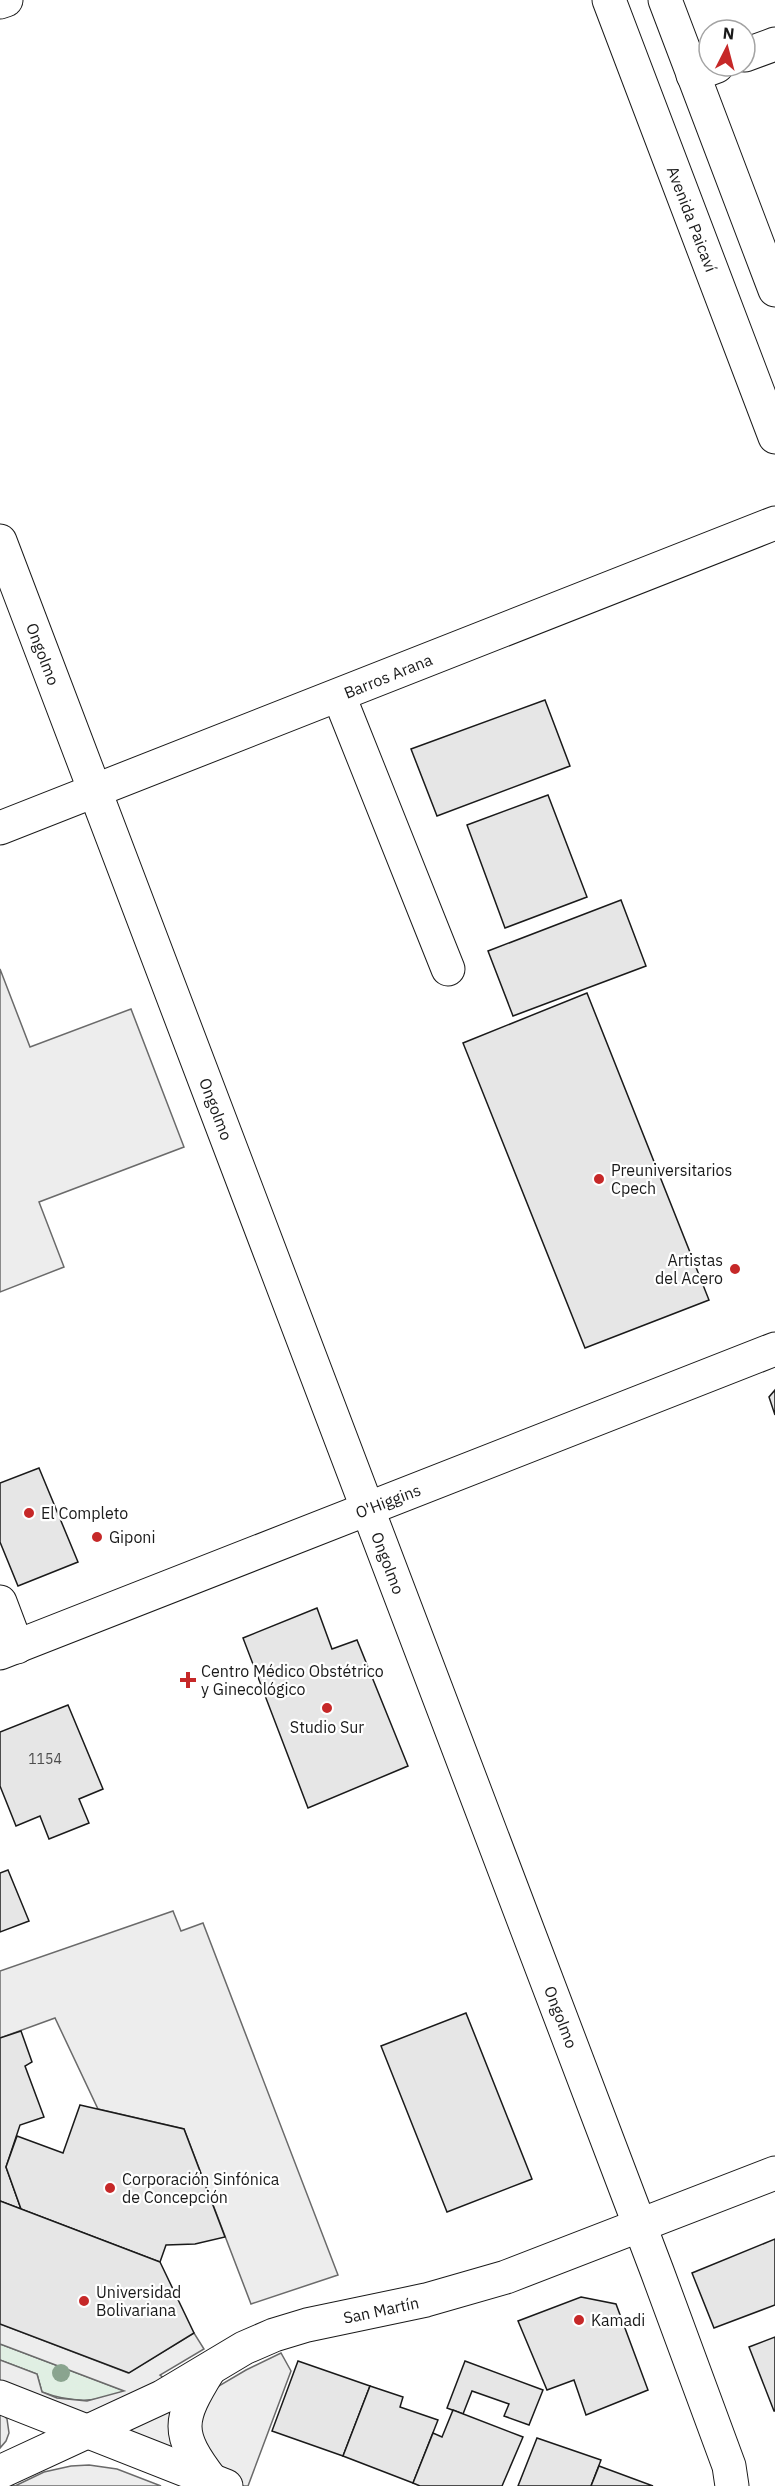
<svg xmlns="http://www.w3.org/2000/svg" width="775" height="2486" font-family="'IBM Plex Sans',sans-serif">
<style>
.green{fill:#e0efe3;stroke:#6a6a6a;stroke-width:1.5}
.parking{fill:#ededed;stroke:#6a6a6a;stroke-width:1.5}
.building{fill:#e6e6e6;stroke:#1a1a1a;stroke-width:1.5}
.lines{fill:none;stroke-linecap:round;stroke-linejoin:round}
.minor-casing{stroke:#1a1a1a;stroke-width:35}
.major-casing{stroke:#1a1a1a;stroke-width:35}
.minor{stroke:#fff;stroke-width:33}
.major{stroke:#fff;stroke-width:33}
.tree{fill:#8aa48f}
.poi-dot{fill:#c62828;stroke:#fff;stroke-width:2}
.labels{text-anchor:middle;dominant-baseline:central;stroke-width:4.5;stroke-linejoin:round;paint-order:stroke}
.number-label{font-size:14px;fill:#4d4d4d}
.street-label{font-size:16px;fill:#1a1a1a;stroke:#fff}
.poi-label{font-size:16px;fill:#1a1a1a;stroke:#fff;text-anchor:start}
</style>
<rect width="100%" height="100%" fill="#fff"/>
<path class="green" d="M 0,2344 L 125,2391 C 97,2403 71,2403 42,2392 L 37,2374 L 0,2360 Z"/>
<g class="parking">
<polygon points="0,969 30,1047 131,1009 184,1147 39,1202 64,1267 0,1292"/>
<polygon points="173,1911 181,1931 203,1923 338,2275 251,2304 184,2129 98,2109 55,2018 0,2038 0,1971"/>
<polygon points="0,2324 128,2373 194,2333 204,2349 160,2375 200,2407 217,2387 246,2370 281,2353 291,2371 248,2486 226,2486 0,2397 0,2360 37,2374 42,2392 57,2398 87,2401 124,2391 0,2344"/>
<polygon points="0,2410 7,2419 9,2433 6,2441 0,2448"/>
<polygon points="89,2465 117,2469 161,2486 0,2486 0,2481 15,2486 44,2472 71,2466"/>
</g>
<g class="building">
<polygon points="545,700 570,766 437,816 411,749"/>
<polygon points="548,795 587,897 505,928 467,825"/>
<polygon points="621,900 646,966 513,1016 488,951"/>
<polygon points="587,993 709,1300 585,1348 463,1043"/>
<polygon points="775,1390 775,1415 769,1397"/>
<polygon points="39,1468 78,1562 18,1586 0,1542 0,1483"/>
<polygon points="317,1608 332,1649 357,1640 408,1766 308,1808 243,1638"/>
<polygon points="68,1705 103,1789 79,1799 89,1823 49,1839 40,1816 16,1826 0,1786 0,1732"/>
<polygon points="8,1870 29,1921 0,1932 0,1873"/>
<polygon points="466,2013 532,2179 447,2212 381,2046"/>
<polygon points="21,2031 32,2062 25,2066 44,2117 20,2125 6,2167 21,2209 0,2201 0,2038"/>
<polygon points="80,2105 184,2129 225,2237 195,2244 166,2245 160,2262 21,2209 6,2167 17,2136 63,2153"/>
<polygon points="0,2201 160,2262 194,2333 129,2373 0,2324"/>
<polygon points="775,2239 775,2305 714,2328 692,2273"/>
<polygon points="581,2297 616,2304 648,2390 586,2415 574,2380 547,2390 518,2321"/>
<polygon points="775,2337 775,2411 774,2411 749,2347"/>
<polygon points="298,2361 370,2386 343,2456 272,2431"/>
<polygon points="465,2361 543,2390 529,2425 504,2416 509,2404 472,2391 463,2414 447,2408"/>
<polygon points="370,2386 403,2397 400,2407 438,2420 413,2483 343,2456"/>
<polygon points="453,2410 523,2437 502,2486 420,2486 413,2483 433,2433 442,2437"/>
<polygon points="537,2438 601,2460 591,2486 518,2486"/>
<polygon points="599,2466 653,2486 591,2486"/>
</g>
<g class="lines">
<g class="minor-casing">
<g id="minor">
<polyline points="745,55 775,44"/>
<polyline points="693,75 717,66"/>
<polyline points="0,541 657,2271 729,2466 732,2486"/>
<polyline points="339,696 448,969"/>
<polyline points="0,828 775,523"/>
<polyline points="0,1602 17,1647"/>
<polyline points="0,2397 226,2486"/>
</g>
</g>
<g class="major-casing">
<g id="major">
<polyline points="609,0 775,437"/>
<polyline points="665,0 775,290"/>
<polyline points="0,2 6,0"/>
<polyline points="0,1653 775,1349"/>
<path d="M 209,2370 C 178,2420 175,2433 212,2481"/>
<polyline points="0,2472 162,2397 244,2348 274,2335 307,2325 426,2300 506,2277 775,2173"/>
</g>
</g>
<use href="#minor" class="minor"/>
<use href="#major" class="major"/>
</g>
<circle class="tree" cx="61" cy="2373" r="9"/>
<g class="poi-dot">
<circle cx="599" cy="1179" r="6"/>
<circle cx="735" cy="1269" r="6"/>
<circle cx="29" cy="1513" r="6"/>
<circle cx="97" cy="1537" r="6"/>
<path d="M185 1671h6v6h6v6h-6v6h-6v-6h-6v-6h6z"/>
<circle cx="327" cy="1708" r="6"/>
<circle cx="110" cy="2188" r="6"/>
<circle cx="84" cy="2301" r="6"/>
<circle cx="579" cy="2320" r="6"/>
</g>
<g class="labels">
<g class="number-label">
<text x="45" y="1759">1154</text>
</g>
<g class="street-label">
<text transform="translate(692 219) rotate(69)">Avenida Paicaví</text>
<text transform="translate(43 654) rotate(69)">Ongolmo</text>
<text transform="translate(388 676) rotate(-22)">Barros Arana</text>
<text transform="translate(216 1109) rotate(69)">Ongolmo</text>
<text transform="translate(388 1501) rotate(-21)">O'Higgins</text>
<text transform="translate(388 1563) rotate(69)">Ongolmo</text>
<text transform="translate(561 2017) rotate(69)">Ongolmo</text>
<text transform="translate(381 2310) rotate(-12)">San Martín</text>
</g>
<g class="poi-label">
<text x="611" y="1170">Preuniversitarios<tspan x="611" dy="18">Cpech</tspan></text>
<text x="723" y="1260" text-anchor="end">Artistas<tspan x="723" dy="18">del Acero</tspan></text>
<text x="41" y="1513">El Completo</text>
<text x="109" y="1537">Giponi</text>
<text x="201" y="1671">Centro Médico Obstétrico<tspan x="201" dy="18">y Ginecológico</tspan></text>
<text x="327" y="1727" text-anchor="middle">Studio Sur</text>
<text x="122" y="2179">Corporación Sinfónica<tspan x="122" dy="18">de Concepción</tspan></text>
<text x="96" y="2292">Universidad<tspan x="96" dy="18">Bolivariana</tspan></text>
<text x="591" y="2320">Kamadi</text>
</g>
</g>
<g transform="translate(727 48) rotate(6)"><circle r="28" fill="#ffffff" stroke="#a3a3a3" stroke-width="1.5"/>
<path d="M0-4.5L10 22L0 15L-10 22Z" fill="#c62828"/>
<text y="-9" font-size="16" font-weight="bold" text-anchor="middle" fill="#1a1a1a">N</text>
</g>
</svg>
